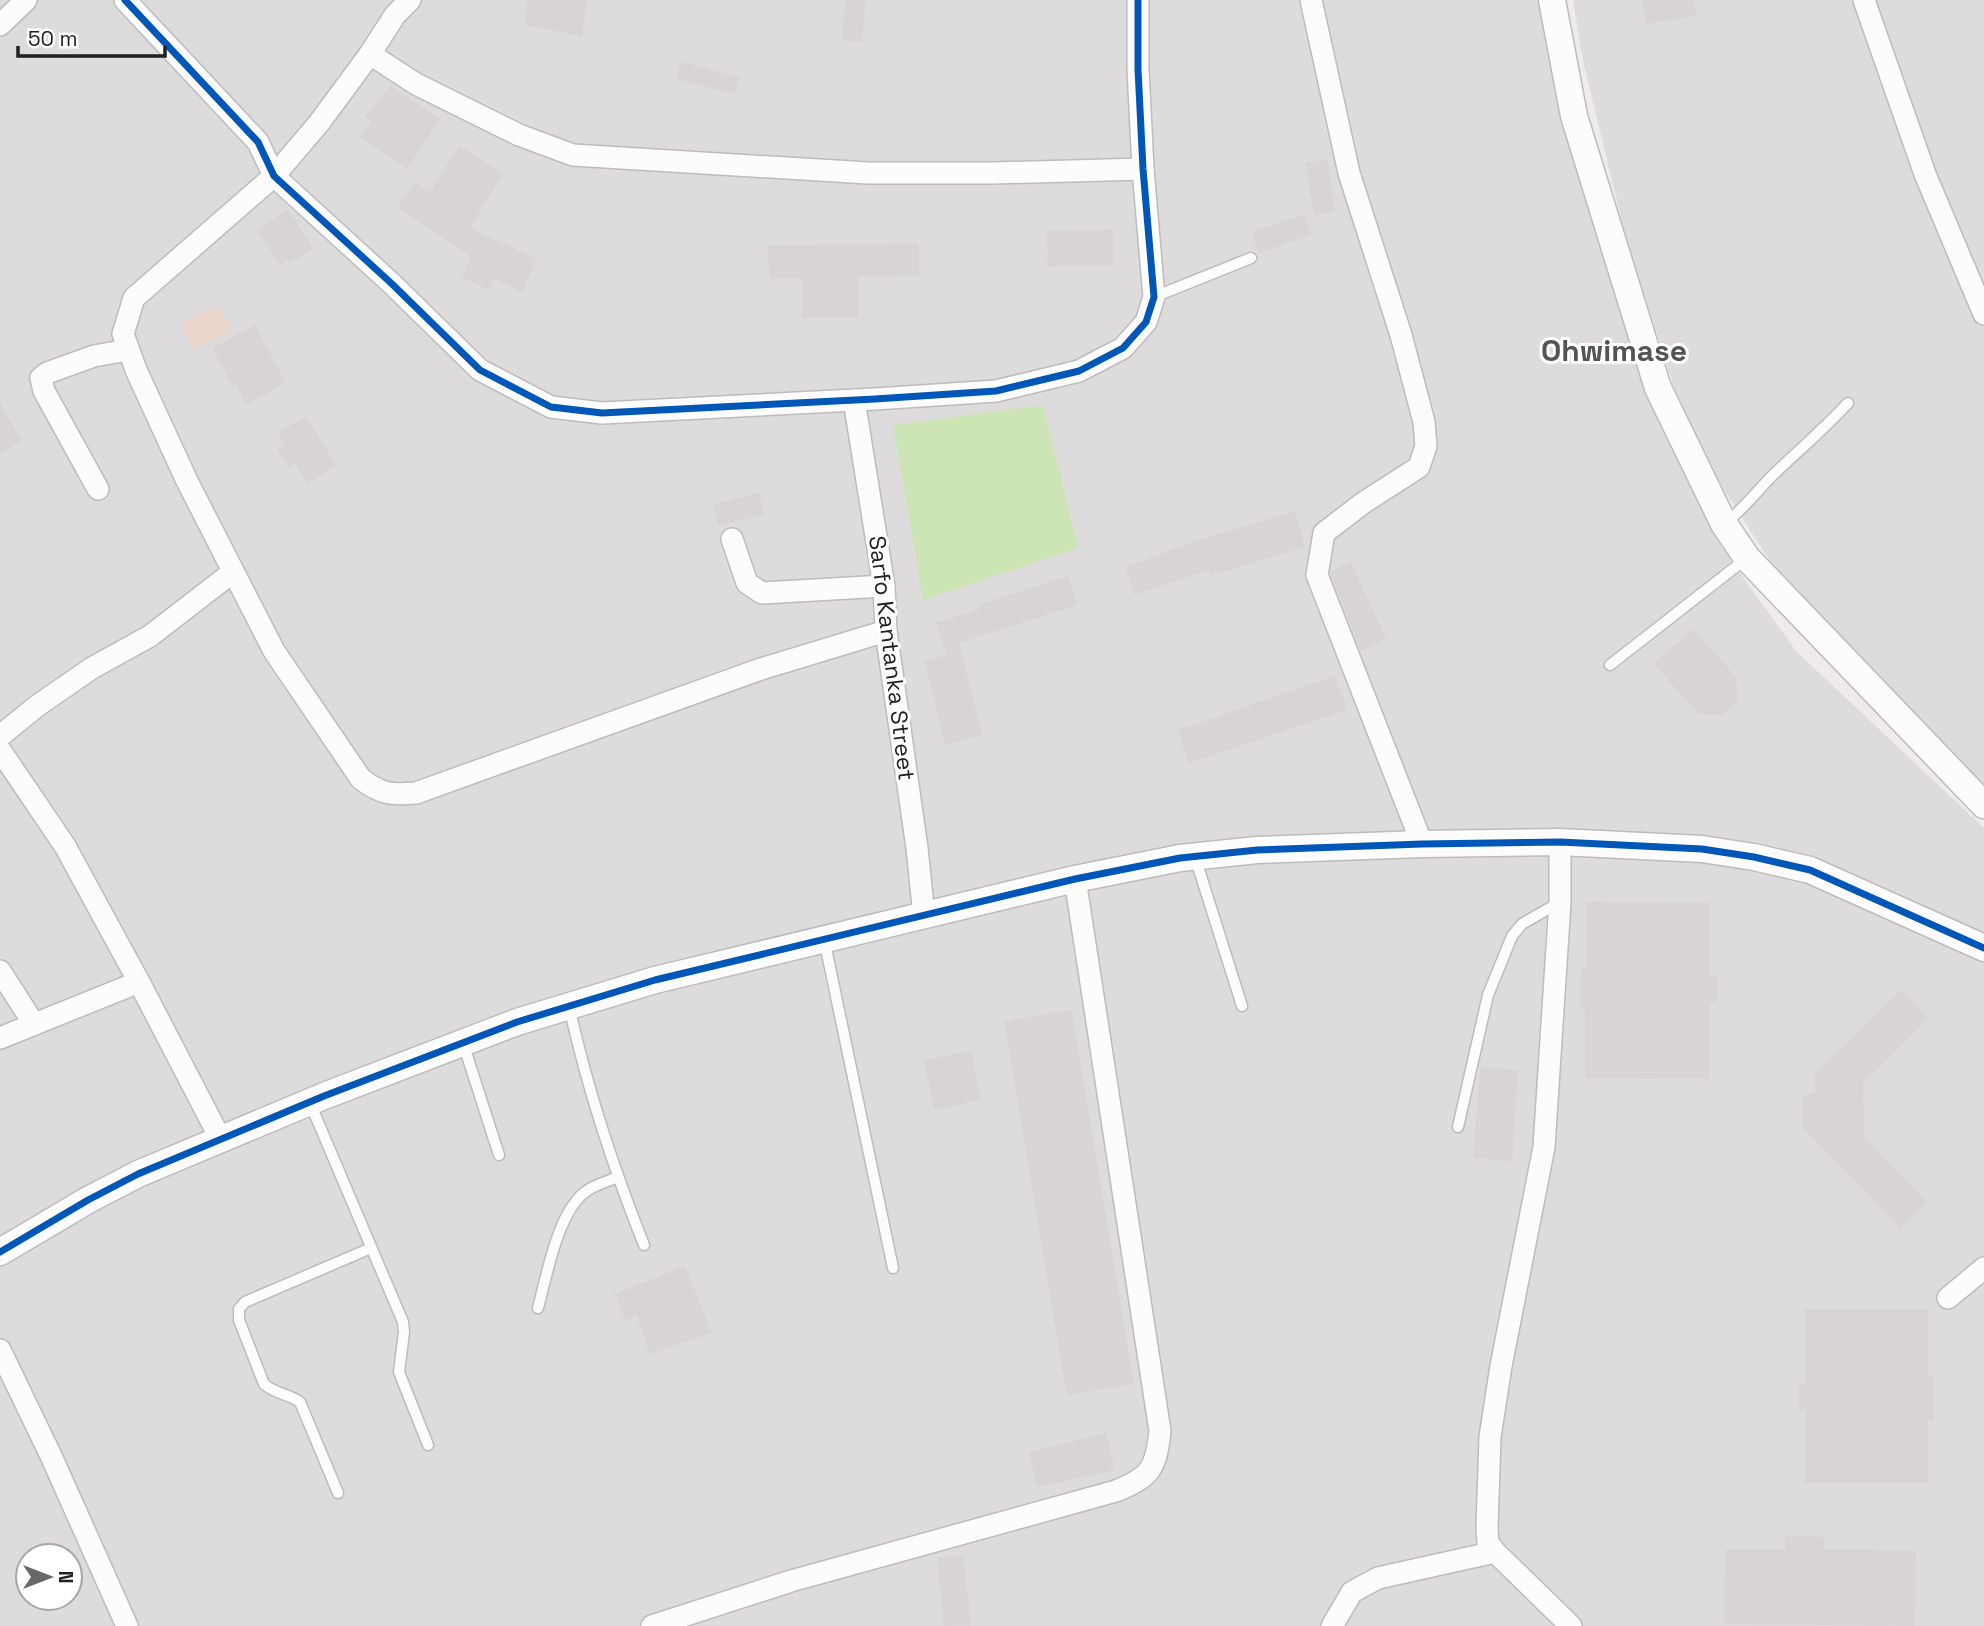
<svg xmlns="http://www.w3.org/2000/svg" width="1984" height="1626" font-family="'Space Grotesk',sans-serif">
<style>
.residential{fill:#dedbdd;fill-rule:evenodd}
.grass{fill:#ecd7ca}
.pitch{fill:#cde4b4}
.building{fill:#d8d3d5}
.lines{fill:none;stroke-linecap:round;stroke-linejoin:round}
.service-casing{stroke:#bebbbc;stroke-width:13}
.minor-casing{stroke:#bebbbc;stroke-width:24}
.tertiary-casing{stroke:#bebbbc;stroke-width:29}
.service{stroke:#fdfcfc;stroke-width:10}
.minor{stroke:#fdfcfc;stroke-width:21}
.tertiary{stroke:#fdfcfc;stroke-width:26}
.cycleway-casing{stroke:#fff;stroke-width:11}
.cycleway{stroke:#0057b8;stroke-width:7}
.labels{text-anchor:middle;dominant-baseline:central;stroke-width:6;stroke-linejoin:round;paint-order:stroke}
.street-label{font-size:23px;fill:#212121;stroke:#fff}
.district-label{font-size:30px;font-weight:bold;fill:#545454;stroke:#fff}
</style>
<rect width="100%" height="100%" fill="#efeaec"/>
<g class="residential">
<path d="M 0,0 L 1547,0 L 1607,241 L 1737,569 L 1796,651 L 1984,828 L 1984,1626 L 0,1626 ZM 28,1556 L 70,1556 L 70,1598 L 28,1598 Z"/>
<polygon points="1573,0 1984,0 1984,785 1855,657 1782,580 1690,436 1626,238 1583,61"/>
</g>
<polygon class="grass" points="219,306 232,330 193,349 181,324"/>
<polygon class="pitch" points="1043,405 1078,548 923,600 893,425"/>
<g class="building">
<polygon points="528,0 587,0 582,36 524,25"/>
<polygon points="845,0 865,1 862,42 842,40"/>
<polygon points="1642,0 1694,0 1696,16 1646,24"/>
<polygon points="681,62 739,77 735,94 676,79"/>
<polygon points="391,86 440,119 407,169 360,137 371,121 365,117"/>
<polygon points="459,146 503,173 470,228 537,259 522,292 494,279 489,290 462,277 471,257 398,207 415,182 430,192"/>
<polygon points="1327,159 1335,212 1314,215 1306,163"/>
<polygon points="288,209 313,248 290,263 286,261 280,265 257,229"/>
<polygon points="1304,214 1311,235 1259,253 1252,232"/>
<polygon points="1113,230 1113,265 1048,266 1047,231"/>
<polygon points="919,243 919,276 858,277 859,318 802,318 802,278 769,279 768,246"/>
<polygon points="255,325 286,383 247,404 235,383 232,385 212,348"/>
<polygon points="0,403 22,440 0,453"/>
<polygon points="306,416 336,466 307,483 295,463 288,467 277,449 285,444 278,433"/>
<polygon points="759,493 764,515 718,526 713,504"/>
<polygon points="1295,511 1305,547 1210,576 1208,570 1134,595 1125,567 1199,540"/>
<polygon points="1351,562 1386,639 1361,651 1331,574 1331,571"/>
<polygon points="1068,576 1077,605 959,643 982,735 945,745 925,661 947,655 936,623 980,609 978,605"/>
<polygon points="1693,629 1736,677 1737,701 1722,715 1699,714 1654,664"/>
<polygon points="1335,676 1347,710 1189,763 1178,730"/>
<polygon points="1586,902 1710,903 1709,976 1717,976 1717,1002 1709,1002 1709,1079 1585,1078 1585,1009 1580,1009 1581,969 1586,969"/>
<polygon points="1901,990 1928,1018 1863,1082 1864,1137 1927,1202 1901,1228 1802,1127 1803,1097 1816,1092 1814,1075"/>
<polygon points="1071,1010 1134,1384 1067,1395 1004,1021"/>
<polygon points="971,1051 981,1100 934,1110 924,1060"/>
<polygon points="1480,1067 1518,1070 1512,1161 1473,1158"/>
<polygon points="685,1266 712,1333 650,1354 637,1315 625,1320 615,1294"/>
<polygon points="1805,1309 1928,1309 1928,1375 1934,1375 1934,1420 1928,1420 1928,1483 1805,1483 1805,1410 1799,1410 1799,1384 1805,1384"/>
<polygon points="1106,1433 1115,1470 1037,1487 1029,1452"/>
<polygon points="1785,1536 1824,1537 1824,1549 1916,1551 1915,1626 1724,1624 1725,1550 1785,1550"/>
<polygon points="963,1555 971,1625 944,1626 937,1558"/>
</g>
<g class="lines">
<g class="service-casing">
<g id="service">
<polyline points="1154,297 1251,258"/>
<path d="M 1724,524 C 1743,510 1756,492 1773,475 C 1798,451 1824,429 1848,403"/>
<polyline points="1610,665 1747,558"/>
<polyline points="1195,857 1242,1006"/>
<polyline points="824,939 893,1268"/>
<path d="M 569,1006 C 587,1088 613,1167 644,1245"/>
<polyline points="463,1043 499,1155"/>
<polyline points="310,1103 403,1322 404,1332 399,1372 428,1445"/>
<polyline points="1458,1127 1488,995 1512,936 1522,924 1560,902"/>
<path d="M 538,1308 C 547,1275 558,1209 588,1190 C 597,1184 609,1181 618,1177"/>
<path d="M 338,1493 L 300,1402 C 289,1394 275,1394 264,1384 L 239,1320 L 239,1309 L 245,1302 L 371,1248"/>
</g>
</g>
<g class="minor-casing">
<g id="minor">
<polyline points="125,0 258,142 274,176 391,283 480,370 551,407 602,413 875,399 996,391 1079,371 1123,348 1146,322 1154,297 1143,169 1138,69 1138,0"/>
<path d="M 410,0 L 395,15 L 370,54 L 319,123 L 274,176 L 134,298 L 123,334 L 136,370 L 187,481 L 274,651 L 361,779 C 381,794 390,795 416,793 L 761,669 L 886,631"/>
<polyline points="1311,0 1349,173 1401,335 1424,422 1426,446 1419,467 1363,503 1324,533 1317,575 1422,844"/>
<polyline points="1864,0 1925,174 1984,314"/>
<polyline points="0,25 26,0"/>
<polyline points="370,54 416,84 519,135 573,155 868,173 993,173 1143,169"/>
<polyline points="854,400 884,586 886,631 917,848 924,916"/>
<polyline points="98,489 44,391 41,378 47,373 94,356 128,350"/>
<polyline points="732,539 747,583 762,593 884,586"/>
<polyline points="0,736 37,706 92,668 150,636 233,572"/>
<polyline points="0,750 65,846 139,982 221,1140"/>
<polyline points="1560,842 1560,902 1544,1147 1501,1366 1490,1437 1487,1528 1488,1543 1495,1552 1571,1626"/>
<polyline points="0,971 34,1024"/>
<polyline points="0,1038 139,982"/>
<polyline points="1948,1298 1984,1268"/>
<polyline points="0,1350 52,1458 127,1626"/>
<path d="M 652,1626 L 791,1581 L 1116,1491 C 1151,1477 1156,1468 1160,1431 L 1075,879"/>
<polyline points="1332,1626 1352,1592 1378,1578 1495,1552"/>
</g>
</g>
<g class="tertiary-casing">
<g id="tertiary">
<polyline points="1552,0 1574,116 1658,388 1724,524 1747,558 1984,805"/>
<polyline points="0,1252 88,1200 138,1174 324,1096 517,1022 655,980 1075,879 1180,858 1257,850 1422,844 1560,842 1702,849 1754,857 1810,870 1984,948"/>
</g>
</g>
<use href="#service" class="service"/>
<use href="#minor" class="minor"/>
<use href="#tertiary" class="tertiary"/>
<g class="cycleway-casing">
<g id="cycleway">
<polyline points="125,0 258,142 274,176 391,283 480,370 551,407 602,413 875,399 996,391 1079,371 1123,348 1146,322 1154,297 1143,169 1138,69 1138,0"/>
<polyline points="0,1252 88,1200 138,1174 324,1096 517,1022 655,980 1075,879 1180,858 1257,850 1422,844 1560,842 1702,849 1754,857 1810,870 1984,948"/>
</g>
</g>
<use href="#cycleway" class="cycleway"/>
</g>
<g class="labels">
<g class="street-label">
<text transform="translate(892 658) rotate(83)">Sarfo Kantanka Street</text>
</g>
<g class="district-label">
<text x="1614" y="350">Ohwimase</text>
</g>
</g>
<g transform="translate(49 1577) rotate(90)"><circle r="33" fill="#ffffff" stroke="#a6a6a6" stroke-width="2"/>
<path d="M0-5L12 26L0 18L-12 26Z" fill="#696768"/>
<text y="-10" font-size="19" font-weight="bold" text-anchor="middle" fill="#212121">N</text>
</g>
<path d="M18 46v10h147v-10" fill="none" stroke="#212121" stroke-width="3.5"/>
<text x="28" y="46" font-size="21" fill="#212121" stroke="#ffffff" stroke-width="5" paint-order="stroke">50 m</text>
</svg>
